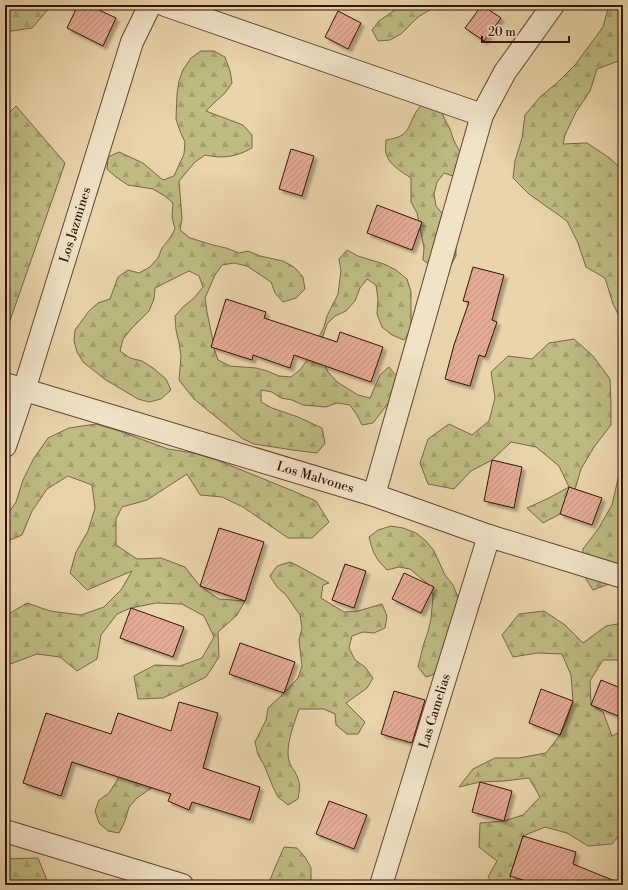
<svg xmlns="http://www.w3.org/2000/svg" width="628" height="890" font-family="'Libre Bodoni',serif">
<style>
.forest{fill:url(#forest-firs);stroke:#796744}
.building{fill:url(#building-hatch);stroke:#341305;filter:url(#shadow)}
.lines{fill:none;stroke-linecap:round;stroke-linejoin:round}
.minor-casing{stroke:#61432e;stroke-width:24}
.minor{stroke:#f1e3c8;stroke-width:22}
.labels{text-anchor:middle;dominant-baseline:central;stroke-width:4;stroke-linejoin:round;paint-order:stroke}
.street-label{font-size:13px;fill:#341305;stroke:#f1e3c8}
</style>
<defs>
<pattern id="forest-firs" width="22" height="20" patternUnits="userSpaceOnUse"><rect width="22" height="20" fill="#bebb83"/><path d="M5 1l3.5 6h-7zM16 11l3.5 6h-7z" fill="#a4a070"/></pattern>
<pattern id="building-hatch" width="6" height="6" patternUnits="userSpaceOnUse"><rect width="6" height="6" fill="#e4ab94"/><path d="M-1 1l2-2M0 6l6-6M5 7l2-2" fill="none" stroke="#c4927e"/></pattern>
<filter id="shadow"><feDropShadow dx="3.5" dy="3.5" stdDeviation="1" flood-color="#0004"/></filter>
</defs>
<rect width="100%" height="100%" fill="#e9d4ab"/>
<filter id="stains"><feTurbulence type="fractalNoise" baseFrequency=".005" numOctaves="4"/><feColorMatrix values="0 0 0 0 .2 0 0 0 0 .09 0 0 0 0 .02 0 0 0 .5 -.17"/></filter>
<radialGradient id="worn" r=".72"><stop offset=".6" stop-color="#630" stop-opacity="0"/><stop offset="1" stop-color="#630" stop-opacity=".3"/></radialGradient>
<g class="forest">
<polygon points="5,5 52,5 32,28 5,32"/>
<polygon points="402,5 438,5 418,17 401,34 390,40 378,41 372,30 379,21"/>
<polygon points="609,5 623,5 623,60 621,60 597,69 590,91 576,112 565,135 563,144 587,143 608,157 623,170 623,324 613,304 605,278 586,267 578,243 567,221 529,194 513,178 515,161 522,138 525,115 540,97 558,82 575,65 603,27"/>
<path d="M 201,51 L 214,51 L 225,57 L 230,71 L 232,83 L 225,93 L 215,102 L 206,111 L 243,125 L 252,135 L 252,148 C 236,157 223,159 205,155 L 195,162 L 179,181 L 182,218 L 180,230 L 190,238 L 213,245 L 226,248 L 239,253 L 248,251 L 260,256 L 283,261 L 294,267 L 303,277 L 305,289 L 296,298 L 283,302 L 275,293 L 271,282 L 247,266 L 234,263 L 222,265 L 215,275 L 205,298 L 207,312 L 212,336 L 214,348 L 218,360 L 230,366 L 256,368 L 267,371 L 279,376 L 291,377 L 300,370 L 308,359 L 324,327 L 327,316 L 338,294 L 341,271 L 339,259 L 347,250 L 358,256 L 384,264 L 396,270 L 407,279 L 411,292 L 411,330 L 404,340 L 392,335 L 382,327 L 377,314 L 378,299 L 376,285 L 367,279 L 360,288 L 355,301 L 346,311 L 335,316 L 327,324 L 323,336 L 322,348 L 323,361 L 328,372 L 337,382 L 358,395 L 370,398 L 380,375 L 389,367 L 398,378 L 395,391 L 389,402 L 373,423 L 362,425 L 357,415 L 350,405 L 337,403 L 326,407 L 303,405 L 292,400 L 281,398 L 272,392 L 261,390 L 261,402 L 272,408 L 298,417 L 322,428 L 325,443 L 317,453 L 293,450 L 254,444 L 243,439 L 194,399 L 179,380 L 181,356 L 179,343 L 176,330 L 175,316 L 183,307 L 194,298 L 203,287 L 199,276 L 189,271 L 155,288 L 154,299 L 149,311 L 132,328 L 123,339 L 120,351 L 130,358 L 142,361 L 153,368 L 166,379 L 171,390 L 161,399 L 149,402 L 138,399 L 106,380 L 83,362 L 77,352 L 74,341 L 75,330 L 89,311 L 98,303 L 110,299 L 118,277 L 128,270 L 139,273 L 150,267 L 158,258 L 162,248 L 170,238 L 175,229 L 172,217 L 173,203 L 165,196 L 153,189 L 128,185 L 116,177 L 107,169 L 108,157 L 119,152 L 143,163 L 163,180 L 174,176 L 184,154 L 185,142 L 180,131 L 176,119 L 177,94 L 179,81 L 183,70 L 191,58 Z"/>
<path d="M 428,100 L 440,105 L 444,118 L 450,129 L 454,141 L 461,154 L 459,178 L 444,173 L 437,182 L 434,194 L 436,206 L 445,217 L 456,243 L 456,256 L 450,267 L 436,269 L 423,260 L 424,248 L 417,213 L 411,202 L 411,178 C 402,172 388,164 386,153 C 385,149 386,144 386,140 C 413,136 406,126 418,109 C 421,105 425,102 428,100 Z"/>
<polygon points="16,106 65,163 5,335 5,117"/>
<polygon points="574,339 593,356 610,379 611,404 611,425 594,447 581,469 574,493 560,514 543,523 527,508 549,498 569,487 559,466 536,447 511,442 492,460 471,471 454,489 428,484 420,463 428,439 449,424 472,435 489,421 495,398 491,372 508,356 532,359 549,343"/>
<polygon points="96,424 119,431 168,449 193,453 217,460 293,491 316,501 329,522 312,538 288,538 243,507 222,497 200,495 187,474 147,500 122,507 116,519 116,545 137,559 161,558 185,567 200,586 219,599 245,601 237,615 218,632 219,657 206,677 163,698 138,699 134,676 155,665 180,666 202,658 214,637 204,616 182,604 156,603 131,608 117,614 101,635 97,659 77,671 60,657 37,654 5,666 5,621 7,615 27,603 50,611 81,615 104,607 121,590 132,571 87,590 70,573 76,552 88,531 95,508 92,485 68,476 47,489 32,511 22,535 5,542 5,518 16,502 23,480 34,458 48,438 69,428"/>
<polygon points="623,455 623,588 614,582 593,590 581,571 583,549 598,529 612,505 622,461"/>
<path d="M 391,526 L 403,528 L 416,533 L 426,541 L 434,551 L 445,575 L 453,585 L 458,597 L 461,611 L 444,671 L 426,677 L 418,667 L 424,643 L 428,632 L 431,619 L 433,596 L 429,585 L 410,569 L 399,567 L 387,570 C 375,558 373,553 369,537 L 378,530 Z"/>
<path d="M 290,562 L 302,568 L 329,583 L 323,585 L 321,598 L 344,612 L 358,611 L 382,604 L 387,616 L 385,628 L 374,633 L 363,632 L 352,636 L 349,648 L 355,660 L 365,667 L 373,678 L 367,688 L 346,703 L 365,722 L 358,734 L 347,734 L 336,725 L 335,714 L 324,709 L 299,709 C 294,724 285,746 289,761 C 290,765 293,769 295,772 C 301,784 300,786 298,799 L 288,805 L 278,797 L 273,787 L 264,765 L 258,755 L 255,742 L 266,720 L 268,708 L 284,693 L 298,678 L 302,666 L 299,640 L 302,628 L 300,615 L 286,595 L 277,587 L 270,576 L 277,566 Z"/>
<polygon points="544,611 565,625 583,643 606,626 623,623 623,660 603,660 590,681 591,705 603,712 612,736 623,730 623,831 612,844 588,846 567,833 545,827 523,836 510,876 511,885 493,885 488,877 497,861 479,847 480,823 504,821 523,815 540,797 529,778 504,781 480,782 459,787 473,769 495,758 519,758 546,753 560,735 566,723 573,701 571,675 562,654 537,653 513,657 502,635 519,614"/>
<polygon points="122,772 157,784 137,798 129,807 125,821 119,833 108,831 99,823 95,811 99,800 109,793 116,782"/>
<polygon points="284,847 297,848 305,857 311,868 311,885 268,885 274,870"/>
<polygon points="38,858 47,880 43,885 5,885 5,859"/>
</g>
<g class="building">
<polygon points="78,5 88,5 116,18 103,46 67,28"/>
<polygon points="482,5 501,18 484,41 465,28"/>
<polygon points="338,11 361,23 348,49 325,37"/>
<polygon points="291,149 314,156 302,196 279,189"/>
<polygon points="377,205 422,222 412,250 367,233"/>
<polygon points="473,267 504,275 492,320 497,322 485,357 479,355 470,386 445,379 454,345 469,302 463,301"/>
<polygon points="226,299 266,312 264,318 337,342 340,332 383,347 371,382 294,355 290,368 253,355 252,360 211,347"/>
<polygon points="492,460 522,467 514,508 484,501"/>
<polygon points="569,487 602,498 592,525 560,514"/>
<polygon points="219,528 264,542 245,601 200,586"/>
<polygon points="345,564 366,571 354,608 332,600"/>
<polygon points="404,573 434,587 421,613 392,599"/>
<polygon points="131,608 184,627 173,657 120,638"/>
<polygon points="240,643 295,662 284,693 229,674"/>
<polygon points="601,680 623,689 623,718 591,705"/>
<polygon points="541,689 573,701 560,735 529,723"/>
<polygon points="394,691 425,700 412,743 381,734"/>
<polygon points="179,702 218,713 203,768 260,787 250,820 192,802 189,810 168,801 171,794 72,762 61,796 23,783 46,713 111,734 118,713 171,731"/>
<polygon points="480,782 512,791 504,821 472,812"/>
<polygon points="329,801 367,815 354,849 316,834"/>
<polygon points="523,836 576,852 573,864 622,884 622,885 539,885 510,876"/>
</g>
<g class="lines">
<g class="minor-casing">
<g id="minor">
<polyline points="165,5 482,115"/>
<path id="s1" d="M 5,384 L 374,495 L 489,536 L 623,577"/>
<path id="s2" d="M 5,446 L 24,390 L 132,42 L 150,5"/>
<polyline points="374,495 482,115 505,72 553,5"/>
<polyline points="5,831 182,885"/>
<path id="s3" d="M 381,885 L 489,536"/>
</g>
</g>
<use href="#minor" class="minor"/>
</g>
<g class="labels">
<g class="street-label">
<text stroke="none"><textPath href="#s2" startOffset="232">Los Jazmines</textPath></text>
<text stroke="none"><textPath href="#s1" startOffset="324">Los Malvones</textPath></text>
<text stroke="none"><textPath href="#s3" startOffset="182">Las Camelias</textPath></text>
</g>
</g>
<rect width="628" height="890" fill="none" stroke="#e9d4ab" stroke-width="20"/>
<rect x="6" y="6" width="616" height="878" fill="none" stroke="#341305" stroke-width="2"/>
<rect x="10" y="10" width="608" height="870" fill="none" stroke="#341305"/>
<path d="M482 36v6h87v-6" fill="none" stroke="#341305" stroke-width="2"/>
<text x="488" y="36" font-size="12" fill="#341305" stroke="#f1e3c8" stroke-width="3" paint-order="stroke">20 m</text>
<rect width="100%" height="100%" filter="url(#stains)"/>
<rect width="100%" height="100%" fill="url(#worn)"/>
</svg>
